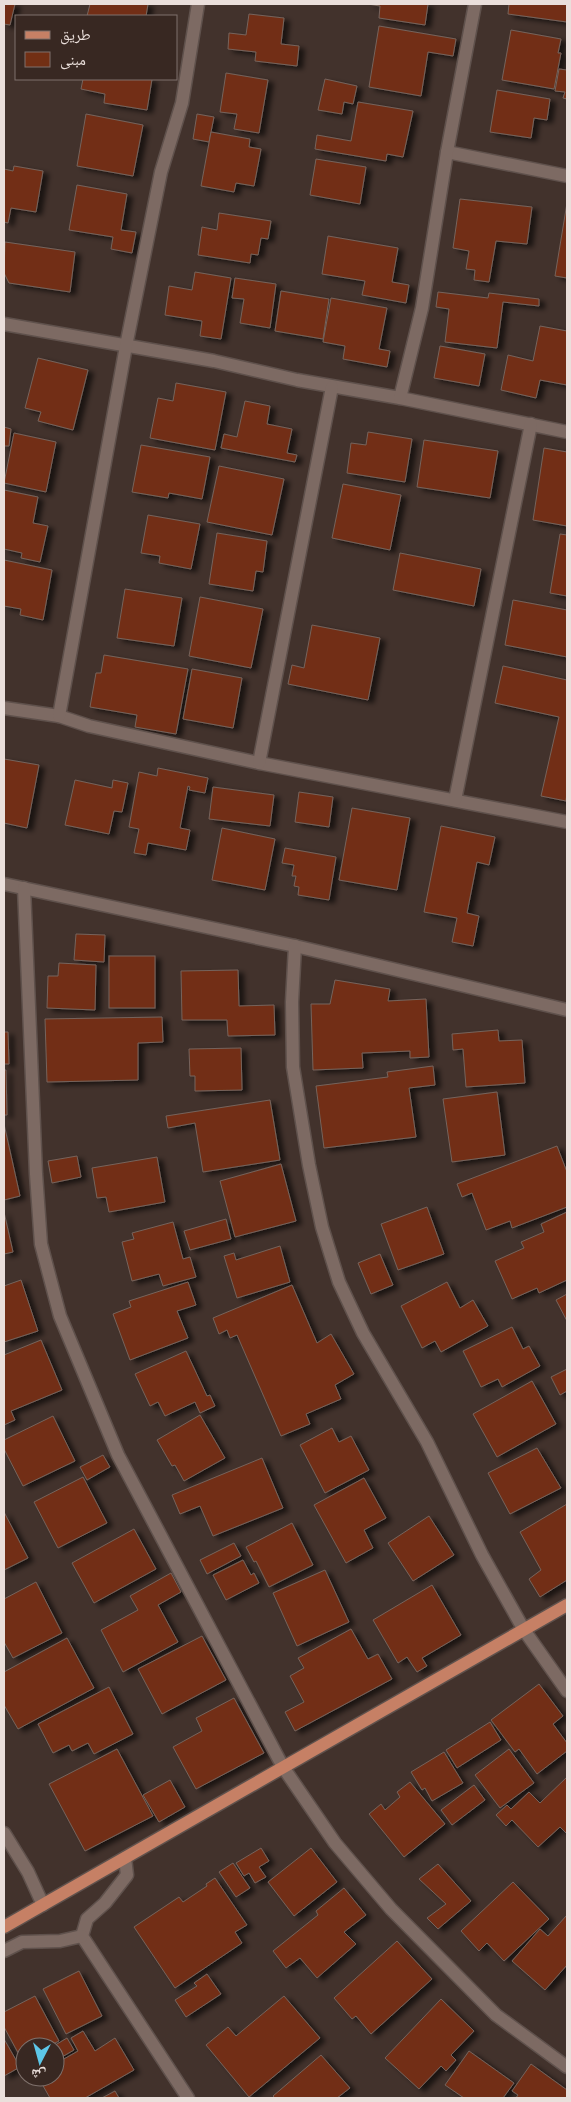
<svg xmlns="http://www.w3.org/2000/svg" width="571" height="2102" font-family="'Sofia Sans Condensed','Noto Naskh Arabic',sans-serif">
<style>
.building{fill:#722f14;stroke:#76635c;filter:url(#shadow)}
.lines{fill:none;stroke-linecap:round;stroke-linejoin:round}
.minor-casing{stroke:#5f514c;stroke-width:15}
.primary-casing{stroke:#5f514c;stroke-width:15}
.minor{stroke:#7d6a63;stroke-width:12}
.primary{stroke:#c68065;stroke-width:12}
</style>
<defs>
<filter id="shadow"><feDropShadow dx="5.5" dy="3" stdDeviation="2.5" flood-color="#0009"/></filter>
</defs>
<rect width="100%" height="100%" fill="#42322c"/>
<g class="building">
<polygon points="4,4 15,4 10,25 4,24"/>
<polygon points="90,4 148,4 146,16 87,16"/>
<polygon points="368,4 428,4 425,25 379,18 380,6"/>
<polygon points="509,4 567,4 567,22 508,14"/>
<polygon points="249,14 284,18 281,44 299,46 297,66 255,61 256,52 228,49 229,33 246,35"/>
<polygon points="379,26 456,39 453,56 428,52 421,96 369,87"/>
<polygon points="511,30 561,39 558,53 561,53 554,89 502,80"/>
<polygon points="559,69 567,70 567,99 563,98 565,92 555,91"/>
<polygon points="226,73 268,80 259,133 234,129 237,114 220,112"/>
<polygon points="83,79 152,79 147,110 104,103 105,94 81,89"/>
<polygon points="325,79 357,86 353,104 344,102 342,114 318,110"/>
<polygon points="497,90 550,99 547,120 534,118 531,138 490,132"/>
<polygon points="358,102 413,111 403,157 387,154 386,161 315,149 317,135 351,141"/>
<polygon points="86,114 143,125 133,176 77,166"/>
<polygon points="197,114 214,117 209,142 193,139"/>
<polygon points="211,132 250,139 249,147 261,149 254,186 236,183 234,192 201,186"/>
<polygon points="316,159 366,167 360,204 310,195"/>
<polygon points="14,166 43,171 36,212 11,208 8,223 4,222 4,169 13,171"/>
<polygon points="77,185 127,194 121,230 136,232 132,253 111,249 113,237 69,230"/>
<polygon points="460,199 532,207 527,244 496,241 489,282 474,280 475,270 466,269 469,251 453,248"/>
<polygon points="567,203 567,278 555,276"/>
<polygon points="219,213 271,221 268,239 261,238 258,255 251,254 250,263 198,255 202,227 217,230"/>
<polygon points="328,236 398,248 392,282 409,285 406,303 362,295 365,281 322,274"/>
<polygon points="5,242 75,252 70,292 9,283 4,273"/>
<polygon points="195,272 231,278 221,339 200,336 202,321 165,315 169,286 192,290"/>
<polygon points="235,278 276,284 270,328 240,323 244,299 232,298"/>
<polygon points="281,291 329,299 323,339 275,331"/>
<polygon points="438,292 488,298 489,293 539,299 539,306 503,302 497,348 445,342 449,309 436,307"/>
<polygon points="331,298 387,308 379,349 390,351 387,367 343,359 345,346 323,342"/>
<polygon points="540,326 567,331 567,385 540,380 536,398 501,390 508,355 533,361"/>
<polygon points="440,346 485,354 479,386 434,378"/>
<polygon points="38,358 88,370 73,430 38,421 41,412 25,408"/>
<polygon points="176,383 226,392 215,450 150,438 158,398 173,401"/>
<polygon points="245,401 270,406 267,424 292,429 287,453 297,455 295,462 221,448 224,434 237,437"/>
<polygon points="4,427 11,429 9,446 4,446"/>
<polygon points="368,432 412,439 405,482 347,473 351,443 366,445"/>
<polygon points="14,433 56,442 46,492 4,483"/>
<polygon points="424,440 498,451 490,498 417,487"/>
<polygon points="141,445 210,457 202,499 169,493 168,498 132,492"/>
<polygon points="544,448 567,452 567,526 533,520"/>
<polygon points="219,466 284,479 272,535 207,522"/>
<polygon points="343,484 401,495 390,550 332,538"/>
<polygon points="4,490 38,497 33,523 48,526 40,562 21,558 22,553 4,549"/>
<polygon points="148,515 200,524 191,569 159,563 160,556 141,553"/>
<polygon points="217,533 267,541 263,572 256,571 253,591 209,584"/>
<polygon points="560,534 567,535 567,596 550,593"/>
<polygon points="400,553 481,569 474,606 393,590"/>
<polygon points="4,560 52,570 43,620 20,615 21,609 4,606"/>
<polygon points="125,589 182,598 174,646 117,638"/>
<polygon points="200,597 263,609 251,668 189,656"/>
<polygon points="513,600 567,610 567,657 505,645"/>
<polygon points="312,625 380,638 368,700 288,684 292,665 304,668"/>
<polygon points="104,655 188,669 176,734 135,727 137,715 90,707 96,673 101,673"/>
<polygon points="503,666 567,680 567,793 566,801 541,796 559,717 495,703"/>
<polygon points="192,669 242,678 233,728 183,719"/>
<polygon points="4,759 39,765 27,828 4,823"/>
<polygon points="158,768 208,778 205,793 189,790 190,787 188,786 180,828 190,830 186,850 148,843 146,855 134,853 139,829 129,827 139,772 157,776"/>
<polygon points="75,780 112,788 113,780 128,783 122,812 114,811 109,834 65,825"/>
<polygon points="213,787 274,795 270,826 209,819"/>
<polygon points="299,792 333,797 329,827 295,822"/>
<polygon points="352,808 410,818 397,890 339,880"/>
<polygon points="441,826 495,837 489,865 477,862 467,913 479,916 473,946 452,942 457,918 424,912"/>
<polygon points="222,828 275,839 265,890 212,880"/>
<polygon points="285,848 336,857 329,900 298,895 299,887 294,886 296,876 292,876 294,865 282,863"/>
<polygon points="76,934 105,935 104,962 74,960"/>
<rect x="109" y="956" width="46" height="52"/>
<polygon points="59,963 96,965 95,1010 47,1008 48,976 58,976"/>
<polygon points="238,970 239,1006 274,1005 275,1035 228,1036 227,1020 182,1020 181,971"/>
<polygon points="335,980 390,989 388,1001 426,999 429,1057 410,1058 410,1051 362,1053 363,1068 313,1070 311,1004 330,1004"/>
<polygon points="162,1017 163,1042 138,1043 138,1080 47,1082 45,1019"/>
<polygon points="498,1030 499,1041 522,1040 525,1083 466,1087 463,1049 453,1050 452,1034"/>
<polygon points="4,1032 8,1032 9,1064 4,1064"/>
<polygon points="241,1048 242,1090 195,1091 195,1076 190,1076 189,1049"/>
<polygon points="433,1066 435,1085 409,1088 416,1137 324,1148 316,1086 388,1077 387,1072"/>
<polygon points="4,1070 6,1070 7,1115 4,1115"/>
<polygon points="497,1092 505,1155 452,1162 443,1099"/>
<polygon points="270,1100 280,1160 203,1172 195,1123 168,1128 166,1116"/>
<polygon points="4,1124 20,1196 4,1200"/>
<polygon points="557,1146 567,1172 567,1207 512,1228 510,1221 486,1230 472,1193 462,1197 457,1184"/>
<polygon points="77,1156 81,1177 52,1183 48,1161"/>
<polygon points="157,1157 165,1202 109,1212 106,1197 97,1198 92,1168"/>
<polygon points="281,1164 296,1221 235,1237 220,1181"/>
<polygon points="427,1207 444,1254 398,1270 381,1224"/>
<polygon points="4,1212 13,1252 4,1254"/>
<polygon points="567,1212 567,1280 539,1293 537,1288 512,1299 495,1261 524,1248 521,1242 544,1232 541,1224"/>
<polygon points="226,1219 231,1239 190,1250 184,1231"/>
<polygon points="173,1222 183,1259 190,1257 196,1277 163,1286 159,1274 132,1281 122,1242 134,1239 132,1233"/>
<polygon points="280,1246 290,1282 237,1298 224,1256 234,1253 236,1260"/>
<polygon points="380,1254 393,1285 371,1294 358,1263"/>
<polygon points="21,1280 38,1331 4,1342 4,1286"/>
<polygon points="188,1282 196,1305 177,1311 188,1338 130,1360 113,1314 131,1307 129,1301"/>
<polygon points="447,1282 460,1308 473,1300 488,1326 441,1352 435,1341 422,1348 401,1306"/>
<polygon points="292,1285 317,1343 331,1334 354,1374 335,1385 341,1399 306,1414 310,1424 281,1436 237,1335 230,1338 227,1330 219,1334 213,1318"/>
<polygon points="567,1294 567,1321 556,1300"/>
<polygon points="512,1327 523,1349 529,1346 540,1366 502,1387 498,1379 481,1387 463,1351"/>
<polygon points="41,1340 62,1390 11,1411 15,1420 4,1425 4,1355"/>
<polygon points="186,1351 207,1396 210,1395 215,1406 200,1413 195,1402 165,1416 158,1402 150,1406 135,1374"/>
<polygon points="567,1369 567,1391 560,1395 551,1377"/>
<polygon points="532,1381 556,1424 497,1457 473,1414"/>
<polygon points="200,1415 225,1458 184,1481 175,1465 172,1466 157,1440"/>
<polygon points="53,1416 75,1461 23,1486 4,1449 4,1440"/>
<polygon points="332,1428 339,1442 351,1436 369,1470 325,1493 300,1445"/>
<polygon points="537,1448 561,1488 510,1514 488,1473"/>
<polygon points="103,1455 110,1467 87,1480 80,1467"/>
<polygon points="262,1458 283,1508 213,1536 200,1506 180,1514 172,1495"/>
<polygon points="83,1477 107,1523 58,1548 34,1502"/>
<polygon points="364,1478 386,1518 364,1530 373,1548 346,1563 314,1505"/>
<polygon points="567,1504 567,1580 540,1597 529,1579 541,1570 520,1532"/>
<polygon points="4,1512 28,1558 4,1570"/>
<polygon points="429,1516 454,1555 413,1581 388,1543"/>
<polygon points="292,1523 313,1565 269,1587 256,1561 254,1562 246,1547"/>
<polygon points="134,1529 156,1569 94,1603 72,1563"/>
<polygon points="234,1543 241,1556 207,1574 200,1560"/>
<polygon points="243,1560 251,1575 254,1573 259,1583 226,1600 213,1575"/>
<polygon points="325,1570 349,1622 297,1646 273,1593"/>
<polygon points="171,1573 181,1592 158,1605 178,1642 123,1672 101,1630 138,1610 130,1596"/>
<polygon points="36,1582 62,1633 13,1658 4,1642 4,1599"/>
<polygon points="432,1585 461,1635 422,1658 427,1666 417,1672 407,1657 398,1663 373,1620"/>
<polygon points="351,1629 368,1659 378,1654 392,1679 295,1731 285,1712 304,1702 290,1676 304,1668 298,1658"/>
<polygon points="202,1636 226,1680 162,1714 138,1669"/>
<polygon points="67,1638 94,1688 18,1729 4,1705 4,1672"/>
<polygon points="539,1684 563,1716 553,1724 567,1743 567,1751 537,1774 519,1749 515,1752 491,1720"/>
<polygon points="109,1687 133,1734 94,1754 88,1743 72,1751 69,1745 53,1753 38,1724"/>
<polygon points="234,1698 264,1753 196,1789 173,1747 202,1731 196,1718"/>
<polygon points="490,1722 501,1740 457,1768 446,1750"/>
<polygon points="117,1749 153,1816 85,1851 49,1784"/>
<polygon points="509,1749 534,1783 500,1808 475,1775"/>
<polygon points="444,1752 463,1783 432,1801 425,1788 422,1790 411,1772"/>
<polygon points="567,1777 567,1834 560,1827 538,1847 512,1820 506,1826 496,1815 507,1805 511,1809 529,1792 540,1803"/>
<polygon points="170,1780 185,1807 159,1822 143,1795"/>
<polygon points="410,1782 445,1824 404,1857 369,1814 381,1804 385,1810 400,1797 397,1792"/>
<polygon points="474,1785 485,1800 452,1825 441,1810"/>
<polygon points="261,1848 269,1861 259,1867 266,1877 255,1883 249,1873 244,1876 236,1863"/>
<polygon points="311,1848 337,1882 294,1916 268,1882"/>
<polygon points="233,1863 250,1888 236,1897 219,1872"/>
<polygon points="438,1864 471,1901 438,1929 427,1918 446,1904 419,1879"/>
<polygon points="215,1878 247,1925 235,1932 242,1943 175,1988 134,1927 179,1897 183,1902 207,1886 206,1884"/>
<polygon points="513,1882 549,1919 504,1961 487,1943 479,1951 461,1931"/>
<polygon points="344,1888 366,1915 344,1932 356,1944 317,1978 300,1958 286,1968 273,1951 318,1915 316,1911"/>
<polygon points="567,1915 567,1965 545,1990 512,1961 540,1929 548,1936"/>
<polygon points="397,1941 432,1979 371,2034 356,2016 352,2019 334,1998"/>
<polygon points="79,1971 102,2016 66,2034 43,1989"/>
<polygon points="207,1974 221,1994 186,2017 175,2000 197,1986 194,1983"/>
<polygon points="35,1996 59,2041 47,2047 25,2047 25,2059 22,2060 4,2027 4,2012"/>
<polygon points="284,1996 320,2038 249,2097 206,2045 228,2027 236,2036"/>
<polygon points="441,1999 474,2031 451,2055 456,2060 446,2071 441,2066 419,2089 385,2058"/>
<polygon points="83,2031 95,2051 115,2038 134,2070 85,2098 50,2098 38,2077 55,2077 55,2064 78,2051 71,2038"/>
<polygon points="67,2038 74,2050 55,2061 55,2047 52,2047"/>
<polygon points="4,2039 20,2067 4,2076"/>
<polygon points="469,2051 514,2083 503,2098 464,2098 445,2085"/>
<polygon points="321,2055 350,2088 337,2098 275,2098 273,2096"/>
<polygon points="531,2064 567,2090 567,2098 516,2098 518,2095 512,2091"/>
<polygon points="115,2091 119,2098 102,2098"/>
</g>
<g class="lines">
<g class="minor-casing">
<g id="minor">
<polyline points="447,152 567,176"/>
<polyline points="4,324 214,361 297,380 400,398 567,432"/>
<polyline points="400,398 422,308 447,152 475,4"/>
<polyline points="4,708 59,716 89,726 259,763 567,822"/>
<polyline points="59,716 126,346 161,172 182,103 198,4"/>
<polyline points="259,763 332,387"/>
<polyline points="455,800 531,424"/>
<polyline points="4,884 295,946 567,1010"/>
<polyline points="24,888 36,1174 41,1244 60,1316 118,1455 283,1767 335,1843 391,1909 496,2015 567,2067"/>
<polyline points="295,946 292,1002 293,1067 309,1165 322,1227 339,1282 363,1333 427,1442 482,1555 524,1630 567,1691"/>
<polyline points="4,1833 28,1872 43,1905"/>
<polyline points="125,1858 127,1875 105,1903 87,1919 82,1936 188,2098"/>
<polyline points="4,1951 22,1942 60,1941 82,1936"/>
</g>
</g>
<g class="primary-casing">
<polyline id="primary" points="4,1927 567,1605"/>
</g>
<use href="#minor" class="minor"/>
<use href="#primary" class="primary"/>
</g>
<rect width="571" height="2102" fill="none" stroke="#eadfdb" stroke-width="10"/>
<rect x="15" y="15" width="162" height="65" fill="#382822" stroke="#7f716c"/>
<rect x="25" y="31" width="25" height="8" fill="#c68065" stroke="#7f716c"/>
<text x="60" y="40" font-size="15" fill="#eadfdb">طريق</text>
<rect x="25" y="52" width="25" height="15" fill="#722f14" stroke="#7f716c"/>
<text x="60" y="65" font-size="15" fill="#eadfdb">مبنى</text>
<g transform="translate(40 2062) rotate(186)"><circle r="24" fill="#382822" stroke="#7f716c"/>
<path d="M0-4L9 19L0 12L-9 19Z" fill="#5dc7e8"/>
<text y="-8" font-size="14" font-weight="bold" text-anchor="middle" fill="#eadfdb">ش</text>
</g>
</svg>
